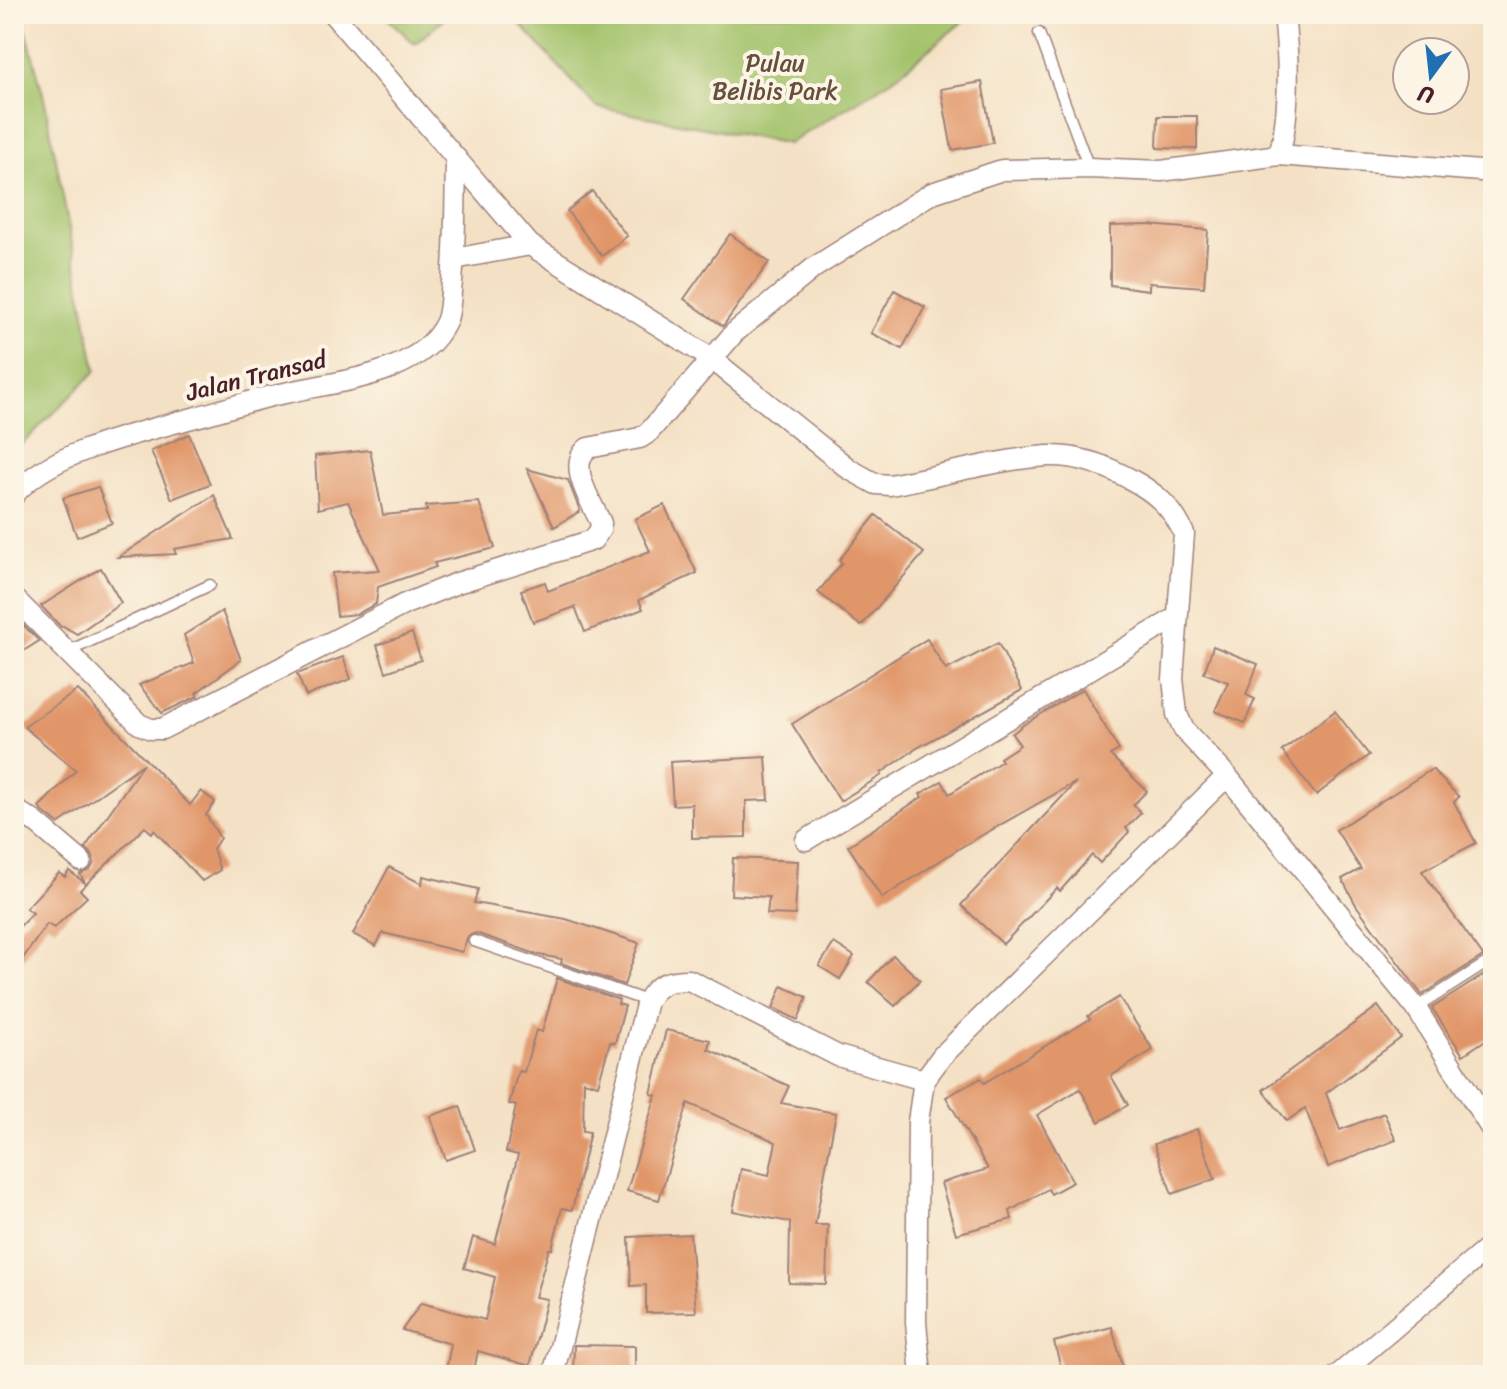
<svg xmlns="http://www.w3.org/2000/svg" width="1507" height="1389" font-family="Sriracha,sans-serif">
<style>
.green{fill:#a3c26a;stroke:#76704a;stroke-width:2}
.building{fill:#e19669}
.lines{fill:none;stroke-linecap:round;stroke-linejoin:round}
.service-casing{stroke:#9f8078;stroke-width:13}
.minor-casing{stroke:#9f8078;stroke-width:23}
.service{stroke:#fff;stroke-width:10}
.minor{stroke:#fff;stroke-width:20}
.labels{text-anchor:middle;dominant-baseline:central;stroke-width:8;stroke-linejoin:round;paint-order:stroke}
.park-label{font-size:24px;fill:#65503e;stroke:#fcf5e5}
.street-label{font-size:24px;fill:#4a1f2b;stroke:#fcf5e5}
</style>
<rect width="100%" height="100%" fill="#fcf5e5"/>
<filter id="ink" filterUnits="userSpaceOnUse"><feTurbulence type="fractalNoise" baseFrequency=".0125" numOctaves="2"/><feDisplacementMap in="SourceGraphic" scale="16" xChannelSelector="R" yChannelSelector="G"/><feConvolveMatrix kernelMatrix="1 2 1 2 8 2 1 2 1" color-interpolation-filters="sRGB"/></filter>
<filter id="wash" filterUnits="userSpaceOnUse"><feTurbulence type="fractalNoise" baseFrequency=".006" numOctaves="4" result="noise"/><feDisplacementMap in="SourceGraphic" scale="32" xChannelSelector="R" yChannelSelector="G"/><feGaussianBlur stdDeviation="1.8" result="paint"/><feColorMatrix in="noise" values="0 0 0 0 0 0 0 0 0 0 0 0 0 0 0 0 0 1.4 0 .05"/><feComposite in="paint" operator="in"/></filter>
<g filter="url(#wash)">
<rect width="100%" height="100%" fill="#f4e1c5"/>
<g class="green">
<polygon points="14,14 22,14 45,102 96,371 14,452"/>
<polygon points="383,14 449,14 415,44"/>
<polygon points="511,14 972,14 893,79 788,144 596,107"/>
</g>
<g id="blocks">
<g class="building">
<polygon points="982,82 993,143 952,150 941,89"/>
<polygon points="1158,116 1197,116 1197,149 1157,148"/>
<polygon points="592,191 627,236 602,256 567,211"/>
<polygon points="1148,225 1208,230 1204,287 1149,283 1149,290 1110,285 1110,226"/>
<polygon points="730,234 769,262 723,326 684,299"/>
<polygon points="894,290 925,307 902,349 871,333"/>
<polygon points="189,434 210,484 172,499 151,451"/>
<polygon points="370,450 383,515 427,511 426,506 479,502 495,548 434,563 436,567 378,587 376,604 357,614 337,616 332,573 380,570 348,502 318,509 315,456"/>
<polygon points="527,469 568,480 580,511 554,527"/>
<polygon points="98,487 112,523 77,537 63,498"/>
<polygon points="214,495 233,539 174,549 176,554 118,557"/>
<polygon points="664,505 697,573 639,600 643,609 585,632 575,607 533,622 521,590 545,582 548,591 650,551 635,519"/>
<polygon points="876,515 924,553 861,626 818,592 842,563 839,560"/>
<polygon points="101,568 121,603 77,634 63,626 61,627 41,606"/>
<polygon points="222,611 241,660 196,693 198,696 162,713 139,685 194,663 184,635"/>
<polygon points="21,623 39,641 14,657 14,627"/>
<polygon points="412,633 421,660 386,672 377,645"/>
<polygon points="927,639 946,670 998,643 1022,690 917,748 881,773 882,775 840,801 792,724"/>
<polygon points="1213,646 1258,664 1246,695 1255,699 1245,723 1215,711 1228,682 1204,673"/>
<polygon points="343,657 351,679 306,696 297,674"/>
<polygon points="1083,689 1119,750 1110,755 1147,791 1133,805 1141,813 1126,828 1129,832 1100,863 1092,855 1060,891 1057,888 1003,944 961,905 1076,782 963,846 882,898 848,846 922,797 920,794 942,781 949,794 1002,761 1000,758 1020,745 1012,734 1023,725"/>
<polygon points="78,690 190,805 201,791 215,802 206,815 220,838 213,849 220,870 202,881 154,830 152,833 145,827 80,890 87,897 54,928 47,924 14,971 14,932 33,913 26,908 59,873 65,877 69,871 85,883 80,874 90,870 94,863 93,856 85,848 143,764 58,824 41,810 39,807 76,770 24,727"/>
<polygon points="1335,711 1369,755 1316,795 1282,751"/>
<polygon points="766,757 769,800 746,801 746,837 692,838 692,804 673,805 670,762"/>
<polygon points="1432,769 1459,797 1454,802 1476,843 1422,871 1483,956 1422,995 1356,905 1342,879 1361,869 1336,830"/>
<polygon points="733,858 798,861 795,915 767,914 769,897 731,895"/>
<polygon points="389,867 422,884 423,876 478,889 474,903 566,919 639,943 624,985 561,963 562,959 539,955 476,933 468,936 462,952 383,933 376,946 353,934"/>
<polygon points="834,943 854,956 840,979 819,966"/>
<polygon points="893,955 920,980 895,1006 868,982"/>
<polygon points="1493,969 1493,1035 1463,1055 1432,1008"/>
<polygon points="557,978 619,1000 618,1004 625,1006 615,1043 610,1042 598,1085 584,1081 583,1131 590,1132 572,1210 562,1208 552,1249 549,1249 535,1297 547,1299 530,1366 478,1351 473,1375 445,1375 451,1344 402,1330 421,1303 485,1320 495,1277 464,1268 473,1237 495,1244 518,1155 506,1152 516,1106 509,1104 518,1071 524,1072 536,1030 542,1032"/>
<polygon points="782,986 807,997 798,1020 773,1008"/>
<polygon points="1119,997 1153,1050 1111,1076 1128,1105 1099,1122 1080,1089 1037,1115 1073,1182 1051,1194 1048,1189 1010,1211 1012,1219 956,1234 941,1183 988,1169 946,1097 981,1078 984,1083 1090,1019 1088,1016"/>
<polygon points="1378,1006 1401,1038 1326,1093 1340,1130 1384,1113 1396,1140 1328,1167 1305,1108 1287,1121 1263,1090"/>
<polygon points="666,1030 710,1040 708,1049 789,1086 781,1103 836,1113 815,1225 828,1225 826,1284 789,1283 790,1222 733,1211 741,1169 769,1175 776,1142 688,1103 659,1200 627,1191 656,1095 651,1094"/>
<polygon points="460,1106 475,1150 446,1160 430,1116"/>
<polygon points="1197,1129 1215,1179 1172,1194 1154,1144"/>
<polygon points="690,1234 696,1312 646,1313 646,1285 631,1286 629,1237"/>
<polygon points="1112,1327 1125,1375 1063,1375 1054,1342"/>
<polygon points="574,1345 635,1346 635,1375 573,1375"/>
</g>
</g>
</g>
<g filter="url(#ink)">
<use href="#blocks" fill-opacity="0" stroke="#9f8078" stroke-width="2"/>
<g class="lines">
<g class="service-casing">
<g id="service">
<polyline points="1039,33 1089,168"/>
<polyline points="67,652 210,585"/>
<polyline points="474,941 647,1001"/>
<polyline points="1416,1008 1493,959"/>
</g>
</g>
<g class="minor-casing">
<g id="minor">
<path d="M 333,14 L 530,245 L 712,359 L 734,333 L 815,267 L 932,193 L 1002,170 L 1089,168 L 1161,171 L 1279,155 C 1291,111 1289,60 1284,14"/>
<polyline points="1279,155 1493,172"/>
<polyline points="454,259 530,245"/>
<path d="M 14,495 C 49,451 143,432 196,417 C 226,409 255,399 285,393 C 336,381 421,376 446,322 C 450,313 450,302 451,292 C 456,248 455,203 456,158"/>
<path d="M 14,598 L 139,724 L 151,729 L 162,729 L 405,604 L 457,583 L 593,540 L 600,530 L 601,523 C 592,503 566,465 588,448 L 640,438 L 648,433 L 712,359 L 849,469 L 876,484 L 890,485 C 940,476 999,459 1048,456 C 1076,455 1105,465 1130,479 C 1155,492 1173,508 1184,534 L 1173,679 L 1177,714 L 1184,730 L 1227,776 L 1416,1008 L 1493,1132"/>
<polyline points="14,809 34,821 81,861"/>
<polyline points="806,840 1177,617"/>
<path d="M 553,1375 L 647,1001 C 657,983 669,980 689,980 L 838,1056 L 924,1080"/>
<polyline points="921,1375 916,1322 918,1122 924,1080 942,1056 1227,776"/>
<polyline points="1338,1375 1493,1244"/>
</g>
</g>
<use href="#service" class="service"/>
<use href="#minor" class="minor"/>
</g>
</g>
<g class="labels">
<g class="park-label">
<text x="775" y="63">Pulau<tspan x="775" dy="28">Belibis Park</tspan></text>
</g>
<g class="street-label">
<text transform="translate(256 376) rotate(-14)">Jalan Transad</text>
</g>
</g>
<rect width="1507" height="1389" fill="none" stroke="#fcf5e5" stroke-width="48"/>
<g transform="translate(1431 76) rotate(195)"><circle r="38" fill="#fcf5e5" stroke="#b59f9b" stroke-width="2"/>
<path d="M0-6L14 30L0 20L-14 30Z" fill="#1f6fb2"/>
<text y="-12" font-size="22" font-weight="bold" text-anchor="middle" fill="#4a1f2b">U</text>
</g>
</svg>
